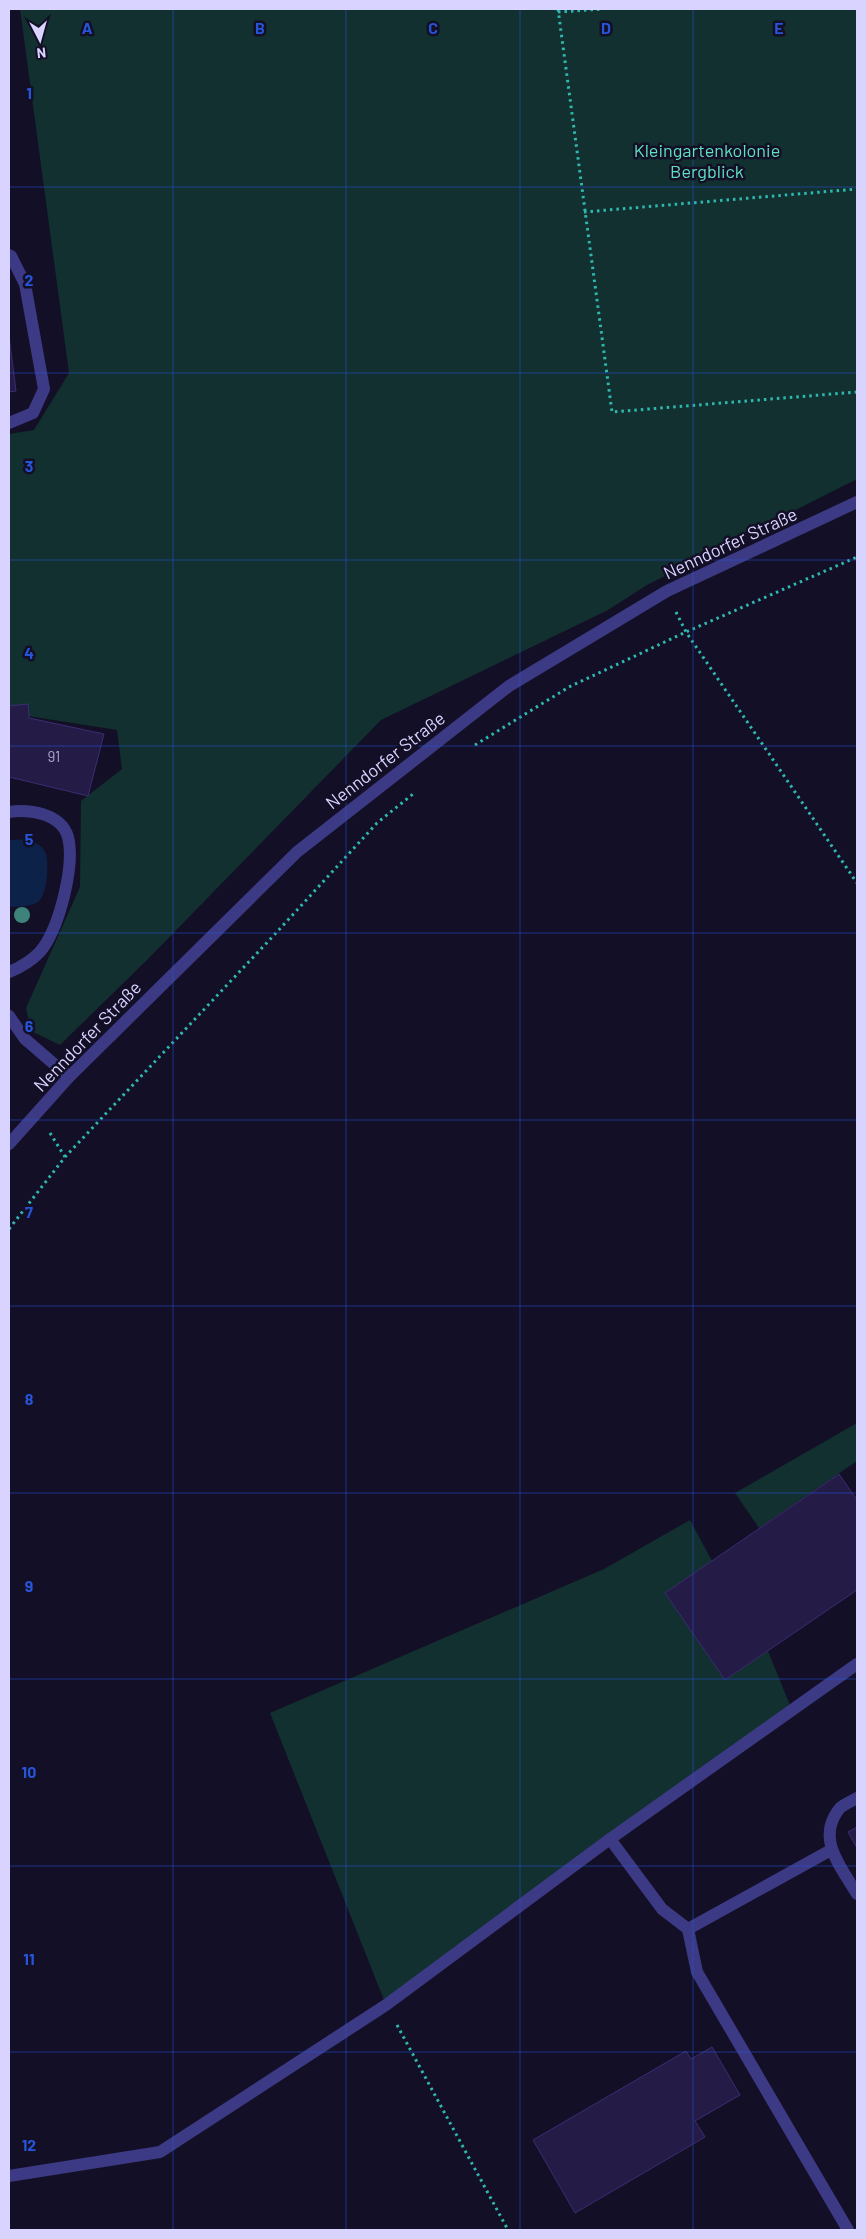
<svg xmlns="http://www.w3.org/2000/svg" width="866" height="2239" font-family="Barlow,sans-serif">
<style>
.green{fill:#12302f}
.water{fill:#0c2248}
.building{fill:#241b47;stroke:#3b2d73}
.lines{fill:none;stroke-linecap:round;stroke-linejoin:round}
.path{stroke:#2fb8b0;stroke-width:3;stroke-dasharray:2.5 4;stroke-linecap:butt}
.minor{stroke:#3d3a85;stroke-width:12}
.tree{fill:#3d827b}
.grid{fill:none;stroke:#2655da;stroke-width:1;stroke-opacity:0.55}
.labels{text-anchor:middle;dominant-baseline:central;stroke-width:5;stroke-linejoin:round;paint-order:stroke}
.number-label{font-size:15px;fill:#aca6d1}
.park-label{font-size:18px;fill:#5fe0c0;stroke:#130f26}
.street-label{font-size:18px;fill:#d9d4ff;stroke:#130f26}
.grid-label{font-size:16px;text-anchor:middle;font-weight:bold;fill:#2655da;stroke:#130f26;stroke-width:5;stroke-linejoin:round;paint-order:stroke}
</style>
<rect width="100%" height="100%" fill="#130f26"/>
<g class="green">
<polygon points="20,9 857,9 857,479 647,585 608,610 381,720 148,959 60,1045 31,1031 26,1008 80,887 81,801 122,769 117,730 9,713 9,434 34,430 69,373"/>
<polygon points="857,1423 857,1461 759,1528 735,1493"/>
<polygon points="690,1520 712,1561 665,1593 725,1680 768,1651 792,1710 386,2005 270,1713 604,1569"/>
</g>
<path class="water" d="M 29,839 C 36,843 43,846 46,854 C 49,864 47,892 40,900 C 34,907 20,906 11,907 L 9,906 L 9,840 Z"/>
<g class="building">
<polygon points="9,336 16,391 9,392"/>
<polygon points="28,704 29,718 104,734 88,796 9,777 9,706"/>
<polygon points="839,1474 857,1500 857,1590 725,1680 665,1593"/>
<polygon points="857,1827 857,1848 848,1832"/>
<polygon points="712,2047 740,2095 695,2121 705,2137 575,2213 533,2140 686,2051 691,2059"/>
</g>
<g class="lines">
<g class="path">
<polyline points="558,9 612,412 857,392"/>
<polyline points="558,12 603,9"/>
<polyline points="584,212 857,189"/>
<polyline points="676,612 686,632 857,883"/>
<polyline points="475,745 569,687 686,632 857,557"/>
<polyline points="50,1133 65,1157"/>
<polyline points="9,1229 65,1157 276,933 377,823 413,794"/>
<polyline points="397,2025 508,2230"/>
</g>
<g class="minor">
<polyline points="9,255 11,256 25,284 44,389 33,413 9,423"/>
<path d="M 9,812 C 29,809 61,813 68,837 C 75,865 60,924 43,948 C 36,958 20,968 9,972"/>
<polyline points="9,1016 25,1039 69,1077"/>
<polyline points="9,1144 69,1077 297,852 509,686 667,591 857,502"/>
<path d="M 857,1798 C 852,1801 844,1804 840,1808 C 815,1838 841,1867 857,1894"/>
<polyline points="610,1839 662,1909 688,1929 831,1850"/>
<polyline points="688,1929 697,1972 848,2230"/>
<polyline points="9,2176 160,2152 386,2005 610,1839 857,1664"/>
</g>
</g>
<circle class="tree" cx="22" cy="915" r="8"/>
<path class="grid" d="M 173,9 L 173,2230M 346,9 L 346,2230M 520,9 L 520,2230M 693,9 L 693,2230M 9,187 L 857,187M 9,373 L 857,373M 9,560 L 857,560M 9,746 L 857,746M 9,933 L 857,933M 9,1120 L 857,1120M 9,1306 L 857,1306M 9,1493 L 857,1493M 9,1679 L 857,1679M 9,1866 L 857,1866M 9,2052 L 857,2052"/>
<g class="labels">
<g class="number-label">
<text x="54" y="756">91</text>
</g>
<g class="park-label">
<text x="707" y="150">Kleingartenkolonie<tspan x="707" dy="21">Bergblick</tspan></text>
</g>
<g class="street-label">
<text transform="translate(730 543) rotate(-25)">Nenndorfer Straße</text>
<text transform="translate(385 760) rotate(-38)">Nenndorfer Straße</text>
<text transform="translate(87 1036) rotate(-46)">Nenndorfer Straße</text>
</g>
</g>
<g class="grid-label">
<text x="87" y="34">A</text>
<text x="260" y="34">B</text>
<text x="433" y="34">C</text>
<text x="606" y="34">D</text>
<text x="779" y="34">E</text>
<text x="29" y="99">1</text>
<text x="29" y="286">2</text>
<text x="29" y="472">3</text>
<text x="29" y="659">4</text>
<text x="29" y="845">5</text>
<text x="29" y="1032">6</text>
<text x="29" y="1218">7</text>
<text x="29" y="1405">8</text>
<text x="29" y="1592">9</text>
<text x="29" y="1778">10</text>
<text x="29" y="1965">11</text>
<text x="29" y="2151">12</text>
</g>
<rect width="866" height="2239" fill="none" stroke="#d9d4ff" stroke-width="20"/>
<g transform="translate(40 40) rotate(174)" stroke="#130f26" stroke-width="4" paint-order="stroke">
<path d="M0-4L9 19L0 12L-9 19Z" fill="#d9d4ff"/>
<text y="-8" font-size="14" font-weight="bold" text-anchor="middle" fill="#d9d4ff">N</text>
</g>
</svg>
